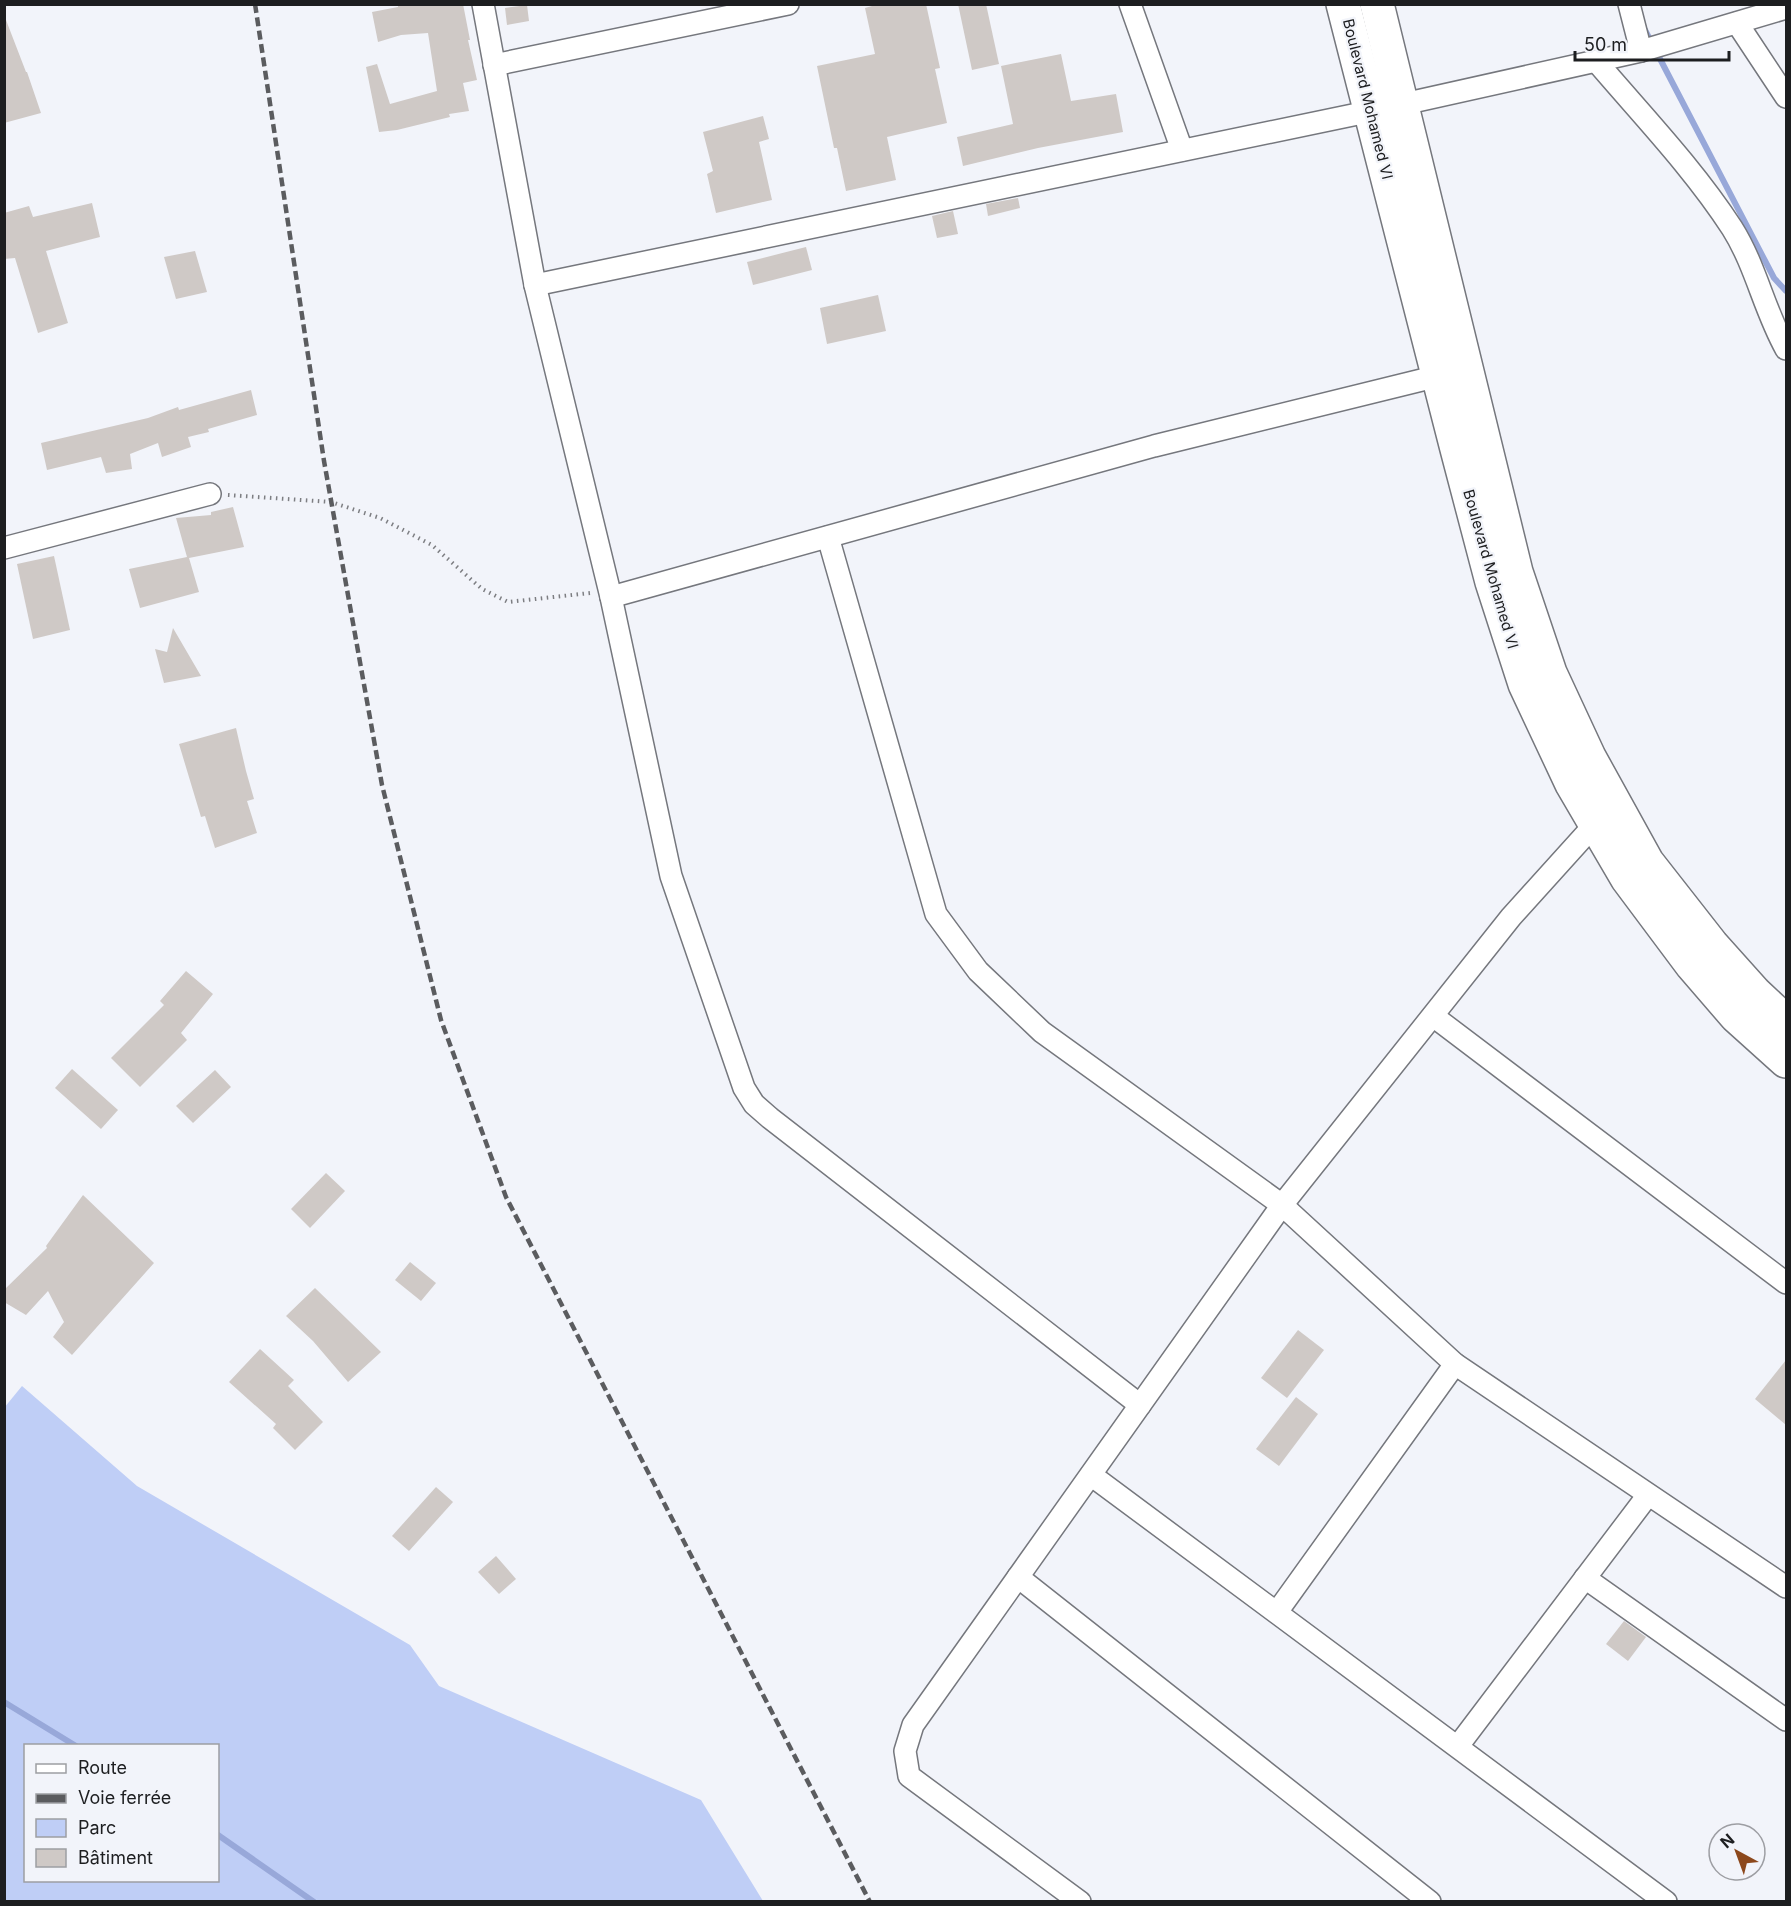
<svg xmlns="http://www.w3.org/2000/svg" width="1791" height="1906" font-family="Inter,sans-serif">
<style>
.green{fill:#bfcef6;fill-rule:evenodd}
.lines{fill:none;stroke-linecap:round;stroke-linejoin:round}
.stream{stroke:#98a8d9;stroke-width:6}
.building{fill:#cfc9c6}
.minor-casing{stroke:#75777d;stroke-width:24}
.primary-casing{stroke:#75777d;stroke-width:36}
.path{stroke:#7d7e82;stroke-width:4;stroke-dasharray:1.5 4.5;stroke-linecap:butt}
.minor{stroke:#fff;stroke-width:21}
.primary{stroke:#fff;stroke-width:33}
.rail{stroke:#5b5c5f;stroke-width:4.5;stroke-dasharray:9 4.5;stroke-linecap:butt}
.labels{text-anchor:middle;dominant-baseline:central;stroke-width:4.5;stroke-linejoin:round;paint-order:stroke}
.street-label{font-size:15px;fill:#1d1e20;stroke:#f2f4fa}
</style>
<rect width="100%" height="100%" fill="#f2f4fa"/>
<path class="green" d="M 22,1386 L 137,1486 L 410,1645 L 439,1686 L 701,1800 L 763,1901 L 5,1901 L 4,1408 ZM 26,1746 L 218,1746 L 218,1880 L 26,1880 Z"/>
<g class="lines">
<g class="stream">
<polyline points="1645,30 1774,278 1786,291"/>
<polyline points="4,1702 76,1746"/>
<polyline points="218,1835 314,1902"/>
</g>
</g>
<g class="building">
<polygon points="463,4 470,40 468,40 477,80 463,83 469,111 449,114 450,117 397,130 379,132 366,67 377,64 390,104 437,91 428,33 401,35 378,42 372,12 398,7 398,5"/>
<polygon points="879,4 926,4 940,68 935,69 947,123 887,137 896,180 846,191 837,148 834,148 817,66 875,54 865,8"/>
<polygon points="958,4 986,4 999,64 972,70"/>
<polygon points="527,5 529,21 507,25 505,8"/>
<polygon points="4,20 6,20 26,72 27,72 41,113 4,123"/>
<polygon points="1061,54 1071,101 1116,94 1123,132 1038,148 963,166 957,137 1013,124 1001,66"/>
<polygon points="763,116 769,139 759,142 772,200 716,213 707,174 713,171 703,132"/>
<polygon points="1018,198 1020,208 988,216 986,204"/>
<polygon points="92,203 100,237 46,251 68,323 38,333 15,258 4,259 4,213 29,206 33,217"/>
<polygon points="953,211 958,234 937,238 932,216"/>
<polygon points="806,247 812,270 753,285 747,262"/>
<polygon points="195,251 207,292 176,299 164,257"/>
<polygon points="878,295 886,331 827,344 820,308"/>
<polygon points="251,390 257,415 208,429 209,432 188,437 191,447 162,457 158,443 130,454 132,469 106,473 101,457 47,470 41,443 148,418 178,407 179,410"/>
<polygon points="233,507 244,547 189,558 199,592 140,608 129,569 187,557 176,518 211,515 211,512"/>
<polygon points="54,556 70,630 33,639 17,564"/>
<polygon points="173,628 201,676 164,683 155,649 167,652"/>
<polygon points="236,728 246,771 254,799 247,801 257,833 215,848 205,816 201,817 179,744"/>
<polygon points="186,971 213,994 181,1033 187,1040 140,1087 111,1058 164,1005 160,1001"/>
<polygon points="72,1069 118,1110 101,1129 55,1088"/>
<polygon points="215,1070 231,1087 193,1123 176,1106"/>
<polygon points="326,1173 345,1191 310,1228 291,1209"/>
<polygon points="83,1195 154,1263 72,1355 53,1337 64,1322 48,1291 26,1315 4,1302 4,1290 47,1248 46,1246"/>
<polygon points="410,1262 436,1283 421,1301 395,1280"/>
<polygon points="315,1288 381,1352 348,1382 313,1341 286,1316"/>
<polygon points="1298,1330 1324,1350 1287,1398 1261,1378"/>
<polygon points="260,1349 294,1380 288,1386 323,1422 295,1450 273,1428 276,1424 229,1382"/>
<polygon points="1786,1360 1786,1425 1755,1399"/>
<polygon points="1296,1397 1318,1414 1279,1466 1256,1449"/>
<polygon points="436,1487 453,1502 409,1551 392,1536"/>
<polygon points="496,1556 516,1579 499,1594 478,1572"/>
<polygon points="1624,1621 1646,1637 1628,1661 1606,1644"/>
</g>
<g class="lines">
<g class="minor-casing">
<g id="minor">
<polyline points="483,4 535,285 611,597 671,876 744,1088 754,1104 770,1118 1140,1405"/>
<polyline points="1130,4 1182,150"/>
<polyline points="1629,4 1641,51"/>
<polyline points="1737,23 1786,97"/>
<path d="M 1596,61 C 1642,115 1693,168 1732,228 C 1756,266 1764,310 1786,349"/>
<polyline points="494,65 788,4"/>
<polyline points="535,285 1372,111 1641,51 1786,8"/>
<polyline points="828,537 936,914 978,971 1042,1032 1282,1205 1455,1364 1786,1587"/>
<polyline points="4,548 210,494"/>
<polyline points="611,597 1154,446 1438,376"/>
<polyline points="1433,1016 1786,1283"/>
<polyline points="1091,1475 1666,1902"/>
<polyline points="1018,1577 1430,1902"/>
<polyline points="1585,1578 1786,1720"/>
<polyline points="1277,1612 1455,1364"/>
<polyline points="1458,1746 1648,1495"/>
<polyline points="1080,1902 909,1776 905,1751 913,1725 1282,1205 1511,917 1595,824"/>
</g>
</g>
<g class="primary-casing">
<g id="primary">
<polyline points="1343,4 1457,449 1492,582 1525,684 1572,784 1627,878 1692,965 1736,1016 1786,1061"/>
<polyline points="1377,4 1516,572 1550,673 1589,757 1647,862 1712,945 1755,993 1786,1022"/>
</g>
</g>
<polyline class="path" points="228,495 331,502 380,518 432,545 482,589 508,602 590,593"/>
<use href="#minor" class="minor"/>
<use href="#primary" class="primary"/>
<polyline class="rail" points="255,4 324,461 382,785 441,1020 506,1197 870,1902"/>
</g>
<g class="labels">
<g class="street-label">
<text transform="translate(1368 99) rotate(76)">Boulevard Mohamed VI</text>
<text transform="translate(1491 569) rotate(74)">Boulevard Mohamed VI</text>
</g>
</g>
<rect width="1791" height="1906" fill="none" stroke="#1d1e20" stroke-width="12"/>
<rect x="24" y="1744" width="195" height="138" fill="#f2f4fa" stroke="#9d9ea3" stroke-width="1.5"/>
<rect x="36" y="1764" width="30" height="9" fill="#ffffff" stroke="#9d9ea3" stroke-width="1.5"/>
<text x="78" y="1774" font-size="18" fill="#1d1e20">Route</text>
<rect x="36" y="1794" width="30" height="9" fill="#5b5c5f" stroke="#9d9ea3" stroke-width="1.5"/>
<text x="78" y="1804" font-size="18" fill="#1d1e20">Voie ferrée</text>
<rect x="36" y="1819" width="30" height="18" fill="#bfcef6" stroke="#9d9ea3" stroke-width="1.5"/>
<text x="78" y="1834" font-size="18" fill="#1d1e20">Parc</text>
<rect x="36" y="1849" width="30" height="18" fill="#cfc9c6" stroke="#9d9ea3" stroke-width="1.5"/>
<text x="78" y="1864" font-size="18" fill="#1d1e20">Bâtiment</text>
<g transform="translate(1737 1852) rotate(319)"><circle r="28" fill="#f2f4fa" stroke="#9d9ea3" stroke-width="1.5"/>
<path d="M0-4.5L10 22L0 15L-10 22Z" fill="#8c481c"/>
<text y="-9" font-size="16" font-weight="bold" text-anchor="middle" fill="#1d1e20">N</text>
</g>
<path d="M1575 51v9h154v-9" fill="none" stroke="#1d1e20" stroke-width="3"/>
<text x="1584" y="51" font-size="18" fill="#1d1e20" stroke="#f2f4fa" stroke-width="4.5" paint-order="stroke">50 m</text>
</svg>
